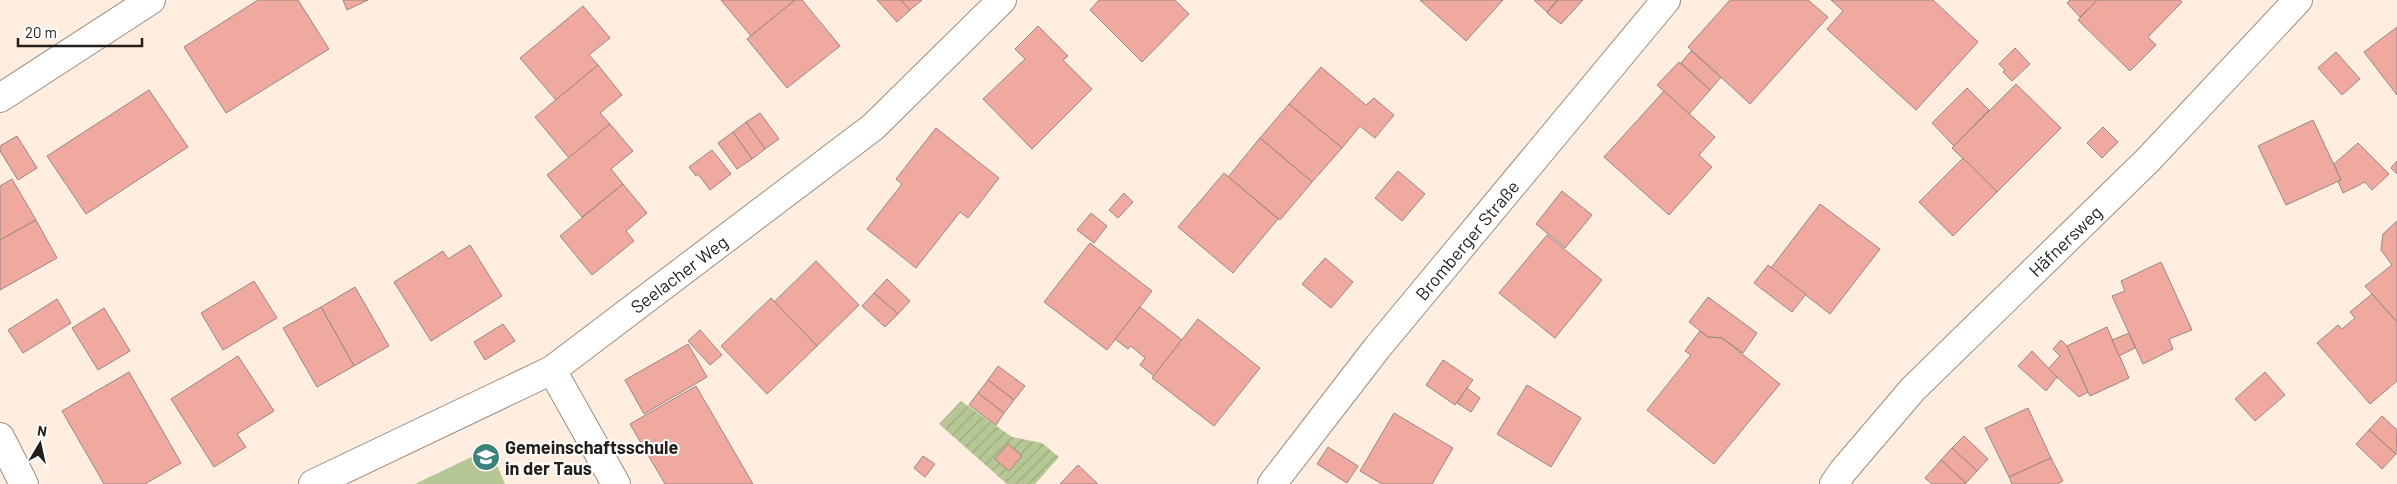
<svg xmlns="http://www.w3.org/2000/svg" width="2397" height="484" font-family="Barlow,sans-serif">
<style>
.garden{fill:url(#garden-furrows)}
.pitch{fill:#b6c694}
.building{fill:#efa99f;stroke:#9b8683}
.lines{fill:none;stroke-linecap:round;stroke-linejoin:round}
.minor-casing{stroke:#9c8d81;stroke-width:30}
.minor{stroke:#fff;stroke-width:28}
.labels{text-anchor:middle;dominant-baseline:central;stroke-width:4;stroke-linejoin:round;paint-order:stroke}
.street-label{font-size:18px;fill:#231e19;stroke:#fff}
.poi-label{font-size:18px;font-weight:bold;fill:#231e19;stroke:#fff;text-anchor:start}
</style>
<defs>
<pattern id="garden-furrows" width="10" height="10" patternUnits="userSpaceOnUse" patternTransform="scale(1.25)"><rect width="10" height="10" fill="#b6c694"/><path d="M-1 1l2-2M0 10L10 0M9 11l2-2" fill="none" stroke="#9caa7f"/></pattern>
</defs>
<rect width="100%" height="100%" fill="#ffeee0"/>
<polygon class="garden" points="961,401 1012,437 1042,443 1059,457 1035,484 1007,484 939,424"/>
<polygon class="pitch" points="490,448 505,484 415,484"/>
<g class="building">
<polygon points="258,0 298,0 329,49 226,113 184,47"/>
<polygon points="343,0 368,0 347,10"/>
<polygon points="721,0 795,0 751,36"/>
<polygon points="795,0 802,0 840,46 787,88 747,39"/>
<polygon points="877,0 901,0 910,10 897,22"/>
<polygon points="901,0 922,0 910,10"/>
<polygon points="1099,0 1175,0 1189,14 1142,62 1090,10"/>
<polygon points="1420,0 1503,0 1466,41"/>
<polygon points="1534,0 1557,0 1547,12"/>
<polygon points="1558,0 1583,0 1561,24 1547,13"/>
<polygon points="1730,0 1808,0 1828,17 1750,104 1688,47"/>
<polygon points="1831,0 1933,0 1978,42 1916,110 1827,29 1843,11"/>
<polygon points="2070,0 2097,0 2080,17 2067,3"/>
<polygon points="2097,0 2180,0 2182,2 2148,37 2156,45 2130,71 2078,20"/>
<polygon points="583,6 610,38 589,55 598,65 556,100 520,58"/>
<polygon points="1038,26 1068,56 1063,60 1092,89 1032,149 983,99 1025,59 1015,49"/>
<polygon points="2397,27 2397,95 2364,52"/>
<polygon points="2015,48 2030,64 2012,81 2003,72 2005,70 1999,64"/>
<polygon points="1691,51 1721,77 1710,90 1681,63"/>
<polygon points="2336,52 2360,79 2342,95 2318,68"/>
<polygon points="1679,62 1710,90 1689,114 1657,85"/>
<polygon points="598,65 622,95 600,113 610,124 569,158 535,117"/>
<polygon points="1321,67 1366,105 1374,98 1394,115 1375,138 1360,126 1342,148 1289,104"/>
<polygon points="2016,84 2061,128 1997,192 1952,148"/>
<polygon points="1967,88 1989,110 1954,146 1932,123"/>
<polygon points="149,90 188,147 86,214 47,156"/>
<polygon points="1664,91 1715,137 1699,155 1712,167 1669,215 1604,157"/>
<polygon points="1289,104 1342,148 1312,182 1260,138"/>
<polygon points="760,113 779,139 765,149 746,122"/>
<polygon points="2313,120 2341,180 2286,205 2258,146"/>
<polygon points="746,122 765,149 752,159 733,132"/>
<polygon points="610,124 633,151 611,169 623,184 582,217 547,175"/>
<polygon points="2103,127 2118,142 2102,158 2087,143"/>
<polygon points="936,128 999,178 968,218 960,212 916,268 867,229 902,184 896,179"/>
<polygon points="733,132 752,159 737,169 718,143"/>
<polygon points="17,136 37,168 18,180 0,151 0,146"/>
<polygon points="1260,138 1312,182 1280,220 1228,177"/>
<polygon points="2358,143 2389,174 2372,190 2365,182 2343,193 2338,181 2341,180 2334,164"/>
<polygon points="712,150 731,174 710,190 698,174 696,176 689,167"/>
<polygon points="1963,158 1997,192 1953,236 1919,202"/>
<polygon points="2397,161 2397,174 2391,168"/>
<polygon points="1398,171 1425,194 1402,221 1375,198"/>
<polygon points="1224,173 1278,219 1233,273 1178,227"/>
<polygon points="12,179 36,220 0,240 0,186"/>
<polygon points="623,184 647,213 626,231 634,241 592,275 560,236"/>
<polygon points="1562,191 1592,215 1565,248 1536,224"/>
<polygon points="1124,193 1133,202 1118,218 1109,210"/>
<polygon points="1820,204 1880,249 1830,314 1771,268"/>
<polygon points="1091,213 1107,226 1094,243 1077,230"/>
<polygon points="36,220 57,258 0,290 0,240"/>
<polygon points="2397,221 2397,322 2365,286 2392,265 2381,250 2383,234"/>
<polygon points="1547,235 1602,280 1555,338 1499,293"/>
<polygon points="1090,243 1152,291 1107,350 1044,302"/>
<polygon points="470,245 502,296 431,341 394,282 443,251 448,259"/>
<polygon points="1325,258 1353,282 1331,308 1302,284"/>
<polygon points="816,261 859,305 817,346 774,302"/>
<polygon points="2161,262 2192,330 2169,339 2173,349 2143,364 2112,296 2125,291 2121,281"/>
<polygon points="1768,265 1806,294 1792,312 1754,283"/>
<polygon points="887,279 910,301 898,314 874,293"/>
<polygon points="254,281 277,318 223,350 201,313"/>
<polygon points="355,287 389,346 354,366 321,307"/>
<polygon points="874,293 898,314 885,327 862,306"/>
<polygon points="2372,294 2397,322 2397,381 2370,404 2317,343 2338,325 2342,329 2355,318 2350,312"/>
<polygon points="1708,297 1757,333 1743,353 1722,338 1708,337 1689,322"/>
<polygon points="771,298 817,346 767,394 721,346"/>
<polygon points="57,299 71,323 23,353 8,330"/>
<polygon points="321,307 354,366 317,387 283,328"/>
<polygon points="1140,307 1182,340 1154,376 1140,365 1145,358 1131,346 1128,349 1115,339"/>
<polygon points="104,308 130,351 98,370 72,328"/>
<polygon points="1198,319 1260,368 1214,426 1152,378"/>
<polygon points="503,324 515,341 485,360 474,342"/>
<polygon points="2107,327 2129,378 2090,396 2067,346"/>
<polygon points="700,330 722,355 710,365 688,341"/>
<polygon points="1700,331 1708,337 1722,338 1780,384 1714,464 1647,410 1691,355 1685,351"/>
<polygon points="2129,333 2135,348 2119,356 2112,340"/>
<polygon points="2061,340 2067,346 2088,392 2079,397 2048,369 2060,356 2053,349"/>
<polygon points="688,344 707,377 644,414 625,380"/>
<polygon points="2032,351 2057,377 2046,391 2018,366"/>
<polygon points="238,356 274,411 237,434 246,447 214,467 171,399"/>
<polygon points="1443,360 1473,380 1455,405 1426,385"/>
<polygon points="998,366 1025,386 1014,400 988,380"/>
<polygon points="129,372 181,463 145,484 104,484 62,411"/>
<polygon points="2265,372 2285,395 2255,421 2235,399"/>
<polygon points="988,380 1014,400 1004,413 978,393"/>
<polygon points="1527,385 1581,418 1551,467 1497,434"/>
<polygon points="696,386 753,484 665,484 630,424"/>
<polygon points="1467,388 1480,398 1471,412 1457,403"/>
<polygon points="978,393 1004,413 996,425 969,405"/>
<polygon points="2028,408 2051,458 2009,477 1985,428"/>
<polygon points="1394,413 1453,448 1432,484 1382,484 1360,471"/>
<polygon points="2382,416 2397,430 2396,454 2369,430"/>
<polygon points="2369,430 2396,454 2382,469 2356,444"/>
<polygon points="1964,436 1988,459 1977,471 1952,448"/>
<polygon points="1008,444 1022,456 1009,471 995,459"/>
<polygon points="1328,447 1358,466 1347,483 1317,464"/>
<polygon points="1952,448 1977,471 1966,483 1941,460"/>
<polygon points="923,456 935,464 925,477 914,468"/>
<polygon points="2051,458 2063,481 2057,484 2012,484 2009,477"/>
<polygon points="1941,460 1966,483 1965,484 1932,484 1925,478"/>
<polygon points="1078,465 1098,484 1060,484"/>
</g>
<g class="lines">
<g class="minor-casing">
<g id="minor">
<polyline points="0,98 151,0"/>
<polyline points="552,370 616,484"/>
<polyline points="0,437 24,484"/>
<polyline points="313,484 552,370 873,127 1002,0"/>
<polyline points="1272,484 1377,348 1666,0"/>
<polyline points="1834,484 1843,471 1913,389 2148,160 2298,0"/>
</g>
</g>
<use href="#minor" class="minor"/>
</g>
<defs>
<g id="school-disc" transform="scale(1.4375)"><circle r="9.5" fill="#3d837c" stroke="#fff"/><path d="M0-5L7-2L0 1L-7-2ZM-4 1L0 2.5L4 1V4Q0 6-4 4Z" fill="#fff"/></g>
</defs>
<g fill-rule="evenodd">
<use href="#school-disc" x="486" y="457"/>
</g>
<g class="labels">
<g class="street-label">
<text transform="translate(1467 240) rotate(-50)">Bromberger Straße</text>
<text transform="translate(2065 241) rotate(-44)">Häfnersweg</text>
<text transform="translate(679 274) rotate(-37)">Seelacher Weg</text>
</g>
<g class="poi-label">
<text x="505" y="447">Gemeinschaftsschule<tspan x="505" dy="21">in der Taus</tspan></text>
</g>
</g>
<g transform="translate(40 444) rotate(9)" stroke="#ffffff" stroke-width="4" paint-order="stroke">
<path d="M0-4L9 19L0 12L-9 19Z" fill="#231e19"/>
<text y="-8" font-size="14" font-weight="bold" text-anchor="middle" fill="#231e19">N</text>
</g>
<path d="M18 38v8h124v-8" fill="none" stroke="#231e19" stroke-width="2.5"/>
<text x="25" y="38" font-size="15" fill="#231e19" stroke="#ffffff" stroke-width="4" paint-order="stroke">20 m</text>
</svg>
